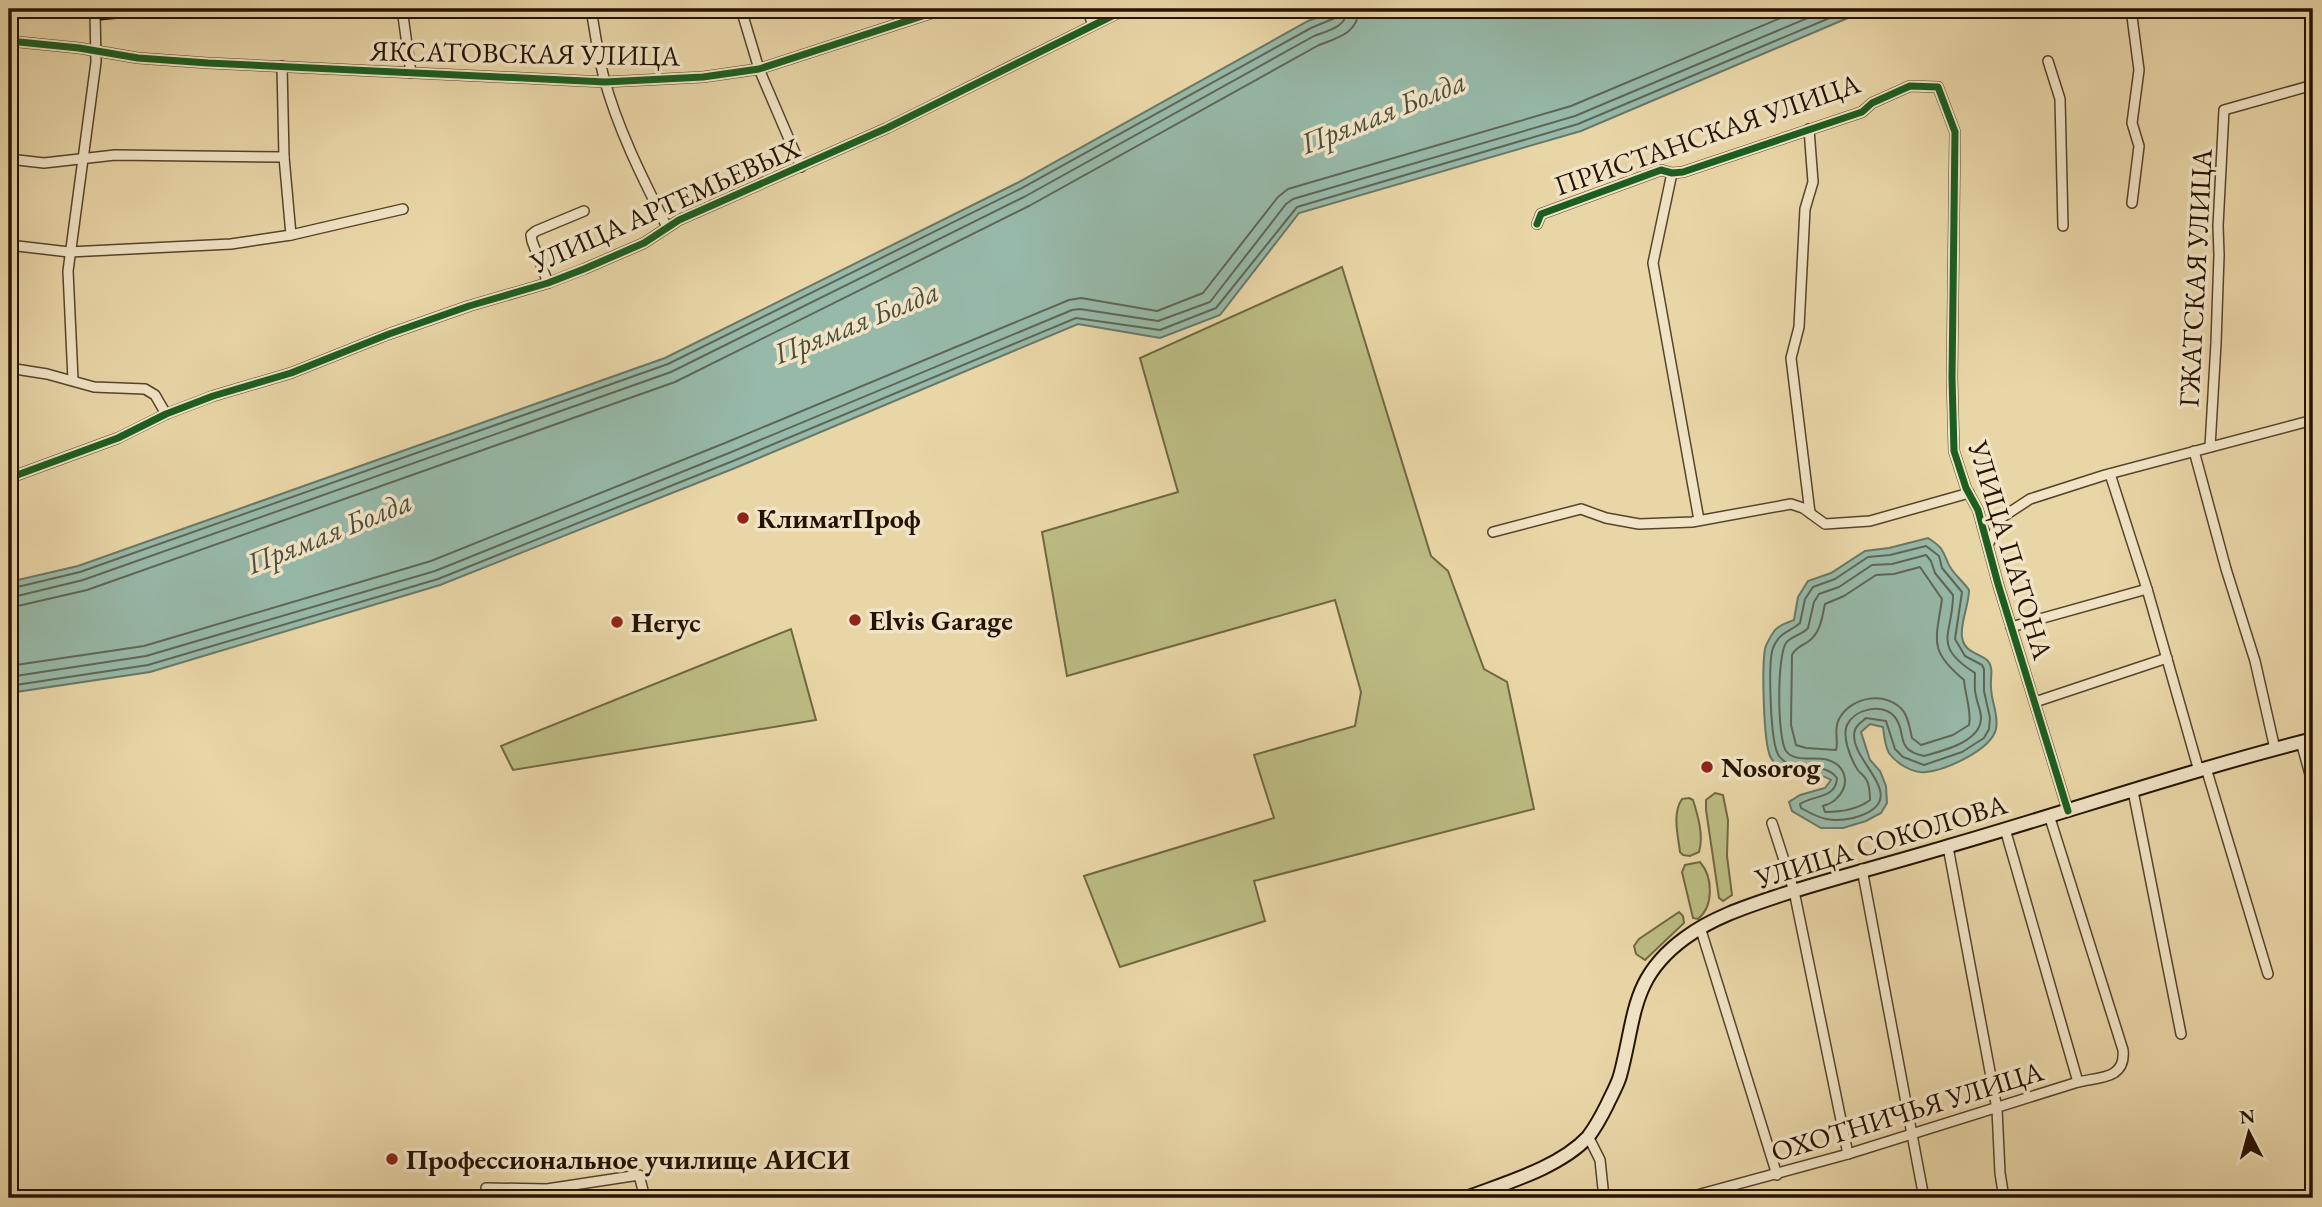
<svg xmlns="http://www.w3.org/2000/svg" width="2322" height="1207" font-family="'EB Garamond',serif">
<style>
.green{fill:#bcbc83;stroke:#706842;stroke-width:2}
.water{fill:#97b9a9;stroke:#697766;stroke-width:2}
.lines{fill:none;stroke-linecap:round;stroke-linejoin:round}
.shore{stroke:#5e6655;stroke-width:2}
.street-casing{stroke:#56442a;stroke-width:12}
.secondary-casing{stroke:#251301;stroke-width:16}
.street{stroke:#f1e4c6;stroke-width:9}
.secondary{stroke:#f1e4c6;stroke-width:12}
.cycleway-casing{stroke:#f1e4c6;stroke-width:11}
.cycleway{stroke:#1b5e20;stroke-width:7}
.poi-dot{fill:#8f2418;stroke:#f1e4c6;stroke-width:2.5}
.labels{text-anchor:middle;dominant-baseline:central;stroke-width:7;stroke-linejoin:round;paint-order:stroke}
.street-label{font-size:28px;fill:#251301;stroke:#f1e4c6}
.poi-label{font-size:28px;font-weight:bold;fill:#251301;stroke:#f1e4c6;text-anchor:start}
.water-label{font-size:30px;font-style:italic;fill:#4d4d3c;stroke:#f1e4c6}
</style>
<rect width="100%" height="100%" fill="#e9d6a7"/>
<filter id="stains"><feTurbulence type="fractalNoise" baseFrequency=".00286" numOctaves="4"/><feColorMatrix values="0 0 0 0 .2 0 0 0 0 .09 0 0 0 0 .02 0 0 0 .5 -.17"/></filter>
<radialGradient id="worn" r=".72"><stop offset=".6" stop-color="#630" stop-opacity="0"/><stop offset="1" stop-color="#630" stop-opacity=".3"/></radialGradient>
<g class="green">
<polygon points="1342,267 1431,556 1448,571 1484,669 1507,682 1534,809 1254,881 1265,921 1120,967 1084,876 1274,818 1254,755 1355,726 1361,692 1335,600 1067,676 1042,532 1178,492 1140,358"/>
<polygon points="791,629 816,720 513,770 501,746"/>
<polygon points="1715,793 1723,795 1728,820 1727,856 1732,895 1723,901 1719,898 1706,810 1706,800"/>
<path d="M 1689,798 L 1693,800 C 1698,816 1704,836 1699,852 L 1690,856 L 1683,855 L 1680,852 C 1678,836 1672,813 1682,799 Z"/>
<path d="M 1700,862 C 1713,877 1714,906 1698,919 L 1693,918 L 1682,872 L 1685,865 Z"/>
<polygon points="1679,912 1683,916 1684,923 1645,960 1636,954 1634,946 1639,939"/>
</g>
<g class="water">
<polygon points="1340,9 1869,9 1581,131 1299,213 1220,315 1160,338 1078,324 735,468 440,585 150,672 9,693 9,582 78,566 665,358 1017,183 1308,21"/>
<path d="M 1928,538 C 1942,547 1942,549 1948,563 C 1952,573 1963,581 1969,590 C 1969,605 1960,623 1962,637 C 1964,653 1980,653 1988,661 C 1994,668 1990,679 1991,687 C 1991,702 1999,714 1996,729 C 1991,750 1946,770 1926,772 C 1913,774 1896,763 1889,753 C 1885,746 1884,735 1883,727 L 1870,724 L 1861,732 L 1870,760 L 1880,771 L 1886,786 L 1887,803 L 1881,813 L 1866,821 L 1843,828 L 1821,828 L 1792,811 L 1789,802 L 1800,795 L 1825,788 L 1831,780 C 1814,768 1784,780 1771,758 C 1763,744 1762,666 1765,649 C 1766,644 1772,634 1775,630 C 1779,625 1789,622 1794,620 L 1798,597 L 1808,581 L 1831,573 L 1865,551 L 1889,548 Z"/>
</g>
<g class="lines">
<g class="shore">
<path d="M 1926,546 L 1939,556 L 1942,568 L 1962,592 L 1955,639 L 1965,656 L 1982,665 L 1984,669 L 1984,691 L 1990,718 L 1989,729 L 1984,738 L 1962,752 L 1924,765 L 1903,757 L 1895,749 L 1886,721 L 1866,718 C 1863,721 1856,725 1855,730 C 1845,760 1919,800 1853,818 C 1832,823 1820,819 1801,808 L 1800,804 C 1813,795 1836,799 1837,778 C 1823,759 1793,775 1779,756 C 1770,744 1768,662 1773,648 C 1780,631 1789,633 1800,623 L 1805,599 L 1813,587 L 1835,579 L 1868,557 L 1890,555 Z"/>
<path d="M 1926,555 L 1931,561 L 1935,573 L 1953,595 C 1953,635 1931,645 1975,673 C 1975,681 1974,689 1976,696 C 1977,703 1981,710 1981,718 C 1981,742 1942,751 1924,756 C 1893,750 1908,731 1894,716 C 1881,703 1855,709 1847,725 C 1842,736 1850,757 1856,767 C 1858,772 1863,774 1866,779 C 1870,785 1870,793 1870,800 C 1857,810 1841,812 1825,812 L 1823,806 C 1828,804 1833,803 1837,798 C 1850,785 1847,766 1828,760 C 1816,756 1795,763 1786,751 C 1777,737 1777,656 1786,643 C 1791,636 1802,635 1808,628 L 1814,602 L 1819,594 L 1839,587 L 1872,565 L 1892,564 Z"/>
<path d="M 1920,567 L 1942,599 C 1936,641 1928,650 1964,680 C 1965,695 1972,711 1969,725 L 1953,735 L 1921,745 L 1912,738 C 1910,730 1909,720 1904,712 C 1888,690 1851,696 1839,719 C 1833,730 1839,740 1836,750 L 1806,748 L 1796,745 L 1791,725 L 1792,655 C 1796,647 1802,646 1809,641 C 1821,632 1822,617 1825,604 L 1844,596 L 1876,575 L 1894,574 Z"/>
<polyline points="9,589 80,572 668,364 1020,189 1311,28 1335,18 1339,9"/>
<path d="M 9,598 L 83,580 L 671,372 L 1024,197 L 1314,36 C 1330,30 1346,27 1348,9"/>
<path d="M 9,608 L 87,590 L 675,382 L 1029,206 L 1319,45 C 1338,38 1358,33 1359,9"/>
<polyline points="9,666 144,646 431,561 725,443 1069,300 1081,298 1157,311 1203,293 1278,197 1288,189 1571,106 1802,9"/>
<polyline points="9,677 146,656 435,571 729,453 1072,310 1080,309 1158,321 1210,302 1286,204 1293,199 1575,116 1829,9"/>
<polyline points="9,686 148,665 438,579 733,461 1076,318 1160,330 1216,308 1297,207 1578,124 1851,9"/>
</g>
<g class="street-casing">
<g id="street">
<polyline points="402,9 411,73"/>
<path d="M 591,9 C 595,32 598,55 604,78 C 618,130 643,179 667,227"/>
<polyline points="741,9 759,69 801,167"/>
<polyline points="1087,9 1093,25"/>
<polyline points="2131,9 2139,70 2132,123 2139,146 2132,203"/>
<polyline points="9,41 79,48 138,58 208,63 605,82 703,77 759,69 944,9"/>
<polyline points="2048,61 2060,99 2063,226"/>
<polyline points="282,66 284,157 291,235"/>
<polyline points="1809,129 1813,182 1805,209 1799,327 1791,358 1810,513"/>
<polyline points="9,159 44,163 115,155 284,157"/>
<polyline points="1672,173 1653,263 1699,520"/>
<polyline points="1537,224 1541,214 1661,170 1672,173 1683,172 1862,112 1872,103 1910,86 1938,87 1955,132 1952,378 1954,451 1966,488 1978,510 1998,584 2068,811"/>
<polyline points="9,245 69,252 231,244 291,235 403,209"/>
<polyline points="548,283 532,241 531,235 536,231 584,211"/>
<polyline points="9,368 47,374 94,387 145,389 155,395 166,414"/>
<polyline points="73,380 68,271 96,62 95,13"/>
<polyline points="2309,422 2313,451"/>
<polyline points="2210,447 2216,343 2219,255 2218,226 2224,110 2313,85"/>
<polyline points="2194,451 2226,569 2255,661 2275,749"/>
<polyline points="2110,474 2147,589 2199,771"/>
<polyline points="9,478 118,438 166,414 213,396 291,373 389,334 469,306 548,283 584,269 644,243 679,220 887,128 1126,9"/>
<polyline points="1493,532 1581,509 1606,518 1639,524 1692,522 1791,504 1803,508 1825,524 1870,521 1969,493"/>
<polyline points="1988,545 2001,518 2030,499 2105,475 2313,420"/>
<polyline points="2011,627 2147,589"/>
<polyline points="2035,702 2167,658"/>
<polyline points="2301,742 2313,785"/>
<polyline points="2206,768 2268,974"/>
<polyline points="2133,791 2181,1034"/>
<polyline points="1772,823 1794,891 1848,1154"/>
<polyline points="2005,829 2078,1082"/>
<polyline points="1948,847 1997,1109 2000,1173 2004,1198"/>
<polyline points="1862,869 1924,1198"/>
<polyline points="1700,927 1777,1175"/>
<polyline points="1588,1136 1600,1160 1604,1198"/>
<polyline points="486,1188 547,1189 639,1175 645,1198"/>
<path d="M 1686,1198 L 1848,1154 L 2078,1082 C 2100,1077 2126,1079 2123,1050 L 2049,815"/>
</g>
</g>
<g class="secondary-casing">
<g id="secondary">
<polyline points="95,9 95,13 136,9"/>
<path d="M 1466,1198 C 1505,1183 1559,1168 1588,1137 C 1595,1128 1602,1115 1607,1105 C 1611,1096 1617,1086 1620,1076 C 1636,1017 1630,978 1685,938 C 1713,917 1748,906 1781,895 C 1837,877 1893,863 1949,846 C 2070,811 2190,770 2313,739"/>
</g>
</g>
<use href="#street" class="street"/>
<use href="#secondary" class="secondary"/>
<g class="cycleway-casing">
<g id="cycleway">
<polyline points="9,41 79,48 138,58 208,63 605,82 703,77 759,69 944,9"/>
<polyline points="1537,224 1541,214 1661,170 1672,173 1683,172 1862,112 1872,103 1910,86 1938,87 1955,132 1952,378 1954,451 1966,488 1978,510 1998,584 2068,811"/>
<polyline points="9,478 118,438 166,414 213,396 291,373 389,334 469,306 548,283 584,269 644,243 679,220 887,128 1126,9"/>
</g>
</g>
<use href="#cycleway" class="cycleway"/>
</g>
<g class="poi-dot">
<circle cx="743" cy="518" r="7"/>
<circle cx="855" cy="620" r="7"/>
<circle cx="617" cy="622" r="7"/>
<circle cx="1707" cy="767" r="7"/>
<circle cx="392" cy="1159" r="7"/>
</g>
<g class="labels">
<g class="street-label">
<text transform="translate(525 53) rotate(1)">ЯКСАТОВСКАЯ УЛИЦА</text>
<text transform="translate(1707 134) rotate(-19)">ПРИСТАНСКАЯ УЛИЦА</text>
<text transform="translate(665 205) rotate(-24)">УЛИЦА АРТЕМЬЕВЫХ</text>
<text transform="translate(2195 278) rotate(-87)">ГЖАТСКАЯ УЛИЦА</text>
<text transform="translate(2011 550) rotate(73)">УЛИЦА ПАТОНА</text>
<text transform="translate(1881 841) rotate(-17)">УЛИЦА СОКОЛОВА</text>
<text transform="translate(1907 1111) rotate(-17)">ОХОТНИЧЬЯ УЛИЦА</text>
</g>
<g class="poi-label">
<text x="757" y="518">КлиматПроф</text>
<text x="869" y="620">Elvis Garage</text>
<text x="631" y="622">Негус</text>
<text x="1721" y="767">Nosorog</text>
<text x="406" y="1159">Профессиональное училище АИСИ</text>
</g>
<g class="water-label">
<text transform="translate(1383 112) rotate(-22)">Прямая Болда</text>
<text transform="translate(856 322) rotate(-22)">Прямая Болда</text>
<text transform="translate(329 532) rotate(-22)">Прямая Болда</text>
</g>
</g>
<rect width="2322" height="1207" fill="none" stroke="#e9d6a7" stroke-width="35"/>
<rect x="10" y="10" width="2301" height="1186" fill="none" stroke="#251301" stroke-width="3.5"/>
<rect x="18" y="18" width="2287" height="1172" fill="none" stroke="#251301" stroke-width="2"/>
<g transform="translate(2249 1133) rotate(354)" stroke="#f1e4c6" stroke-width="5" paint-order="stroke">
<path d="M0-5L12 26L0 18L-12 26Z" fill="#251301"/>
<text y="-10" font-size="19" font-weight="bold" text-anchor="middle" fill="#251301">N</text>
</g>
<rect width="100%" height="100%" filter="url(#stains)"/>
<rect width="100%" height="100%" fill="url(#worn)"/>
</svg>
